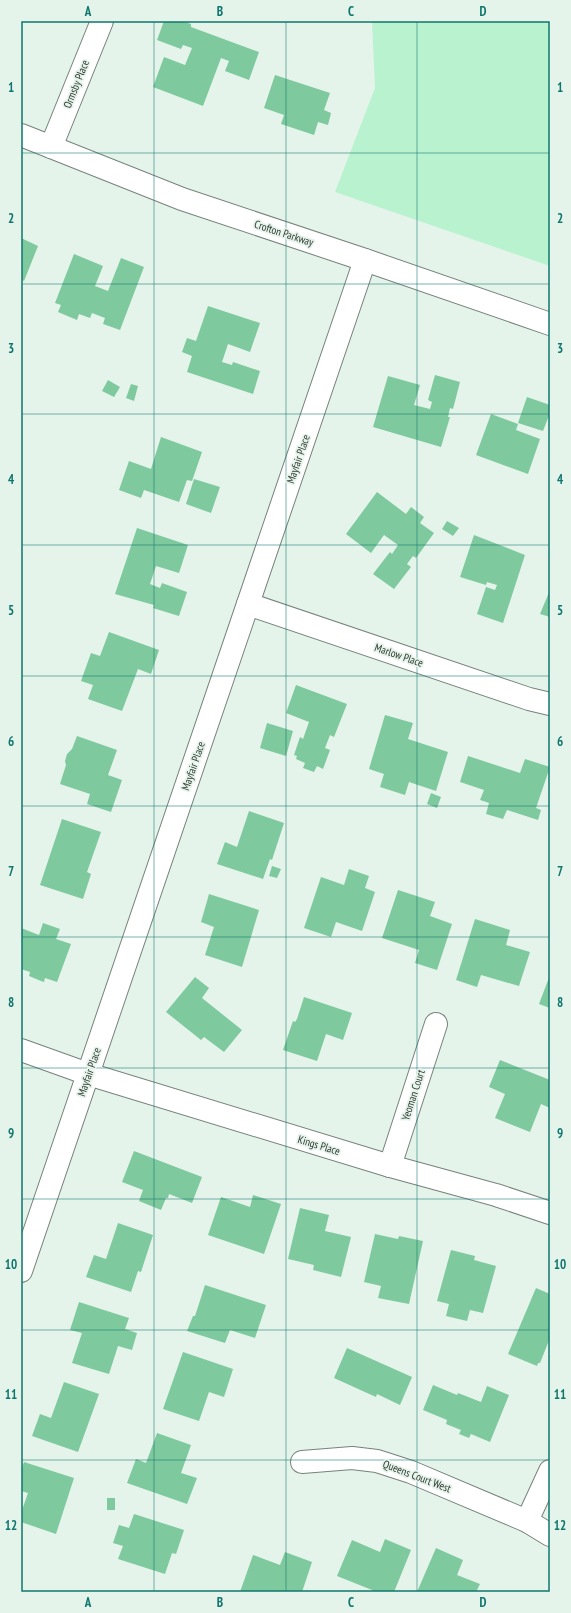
<svg xmlns="http://www.w3.org/2000/svg" width="571" height="1613" font-family="'PT Sans Narrow',sans-serif">
<style>
.green{fill:#b9f2cf}
.building{fill:#7ec99e}
.lines{fill:none;stroke-linecap:round;stroke-linejoin:round}
.street-casing{stroke:#76837b;stroke-width:24}
.secondary-casing{stroke:#76837b;stroke-width:24}
.street{stroke:#fff;stroke-width:22}
.secondary{stroke:#fff;stroke-width:22}
.grid{fill:none;stroke:#0f766e;stroke-width:1;stroke-opacity:0.55}
.labels{text-anchor:middle;dominant-baseline:central;stroke-width:3.5;stroke-linejoin:round;paint-order:stroke}
.street-label{font-size:11px;fill:#323834;stroke:#e5f4ea}
.neatline{fill:none;stroke:#0f766e;stroke-width:1.5}
.grid-label{font-size:13px;text-anchor:middle;font-weight:bold;fill:#0f766e}
</style>
<rect width="100%" height="100%" fill="#e5f4ea"/>
<polygon class="green" points="372,21 550,21 550,266 335,192 375,88"/>
<g class="building">
<polygon points="164,21 182,21 191,24 191,27 259,52 249,80 225,71 229,61 221,58 203,106 153,87 164,57 185,65 192,48 183,45 181,49 157,40"/>
<polygon points="275,75 330,93 324,110 331,113 328,125 318,122 314,135 281,124 284,115 264,108"/>
<polygon points="21,238 38,246 24,281 21,279"/>
<polygon points="74,254 103,266 95,286 108,291 121,258 144,267 120,330 103,324 105,318 92,313 90,318 79,314 77,320 58,312 61,305 55,303"/>
<polygon points="208,306 260,323 250,352 228,344 222,362 232,365 233,362 260,371 253,394 187,372 192,356 182,352 187,338 196,341"/>
<polygon points="435,375 460,382 453,409 450,408 448,417 450,417 441,447 373,427 388,376 420,385 414,405 430,409 432,402 428,400"/>
<polygon points="108,380 120,387 114,397 102,391"/>
<polygon points="131,384 138,386 134,401 126,398"/>
<polygon points="527,397 550,405 550,413 543,431 518,423"/>
<polygon points="491,414 518,424 516,430 540,439 528,474 476,455"/>
<polygon points="161,437 202,452 192,481 187,480 179,502 144,490 141,498 119,490 129,461 151,469"/>
<polygon points="194,479 220,487 211,513 186,504"/>
<polygon points="377,492 406,514 411,507 424,517 420,523 434,533 416,558 413,556 407,564 411,567 394,589 373,574 390,552 392,554 398,545 384,535 371,553 346,534"/>
<polygon points="447,521 459,528 453,536 442,529"/>
<polygon points="137,528 188,545 179,573 156,566 150,584 160,588 162,583 187,592 179,616 153,608 154,605 115,594"/>
<polygon points="474,535 525,555 503,623 477,614 486,587 495,590 497,585 487,582 486,585 460,577"/>
<polygon points="550,590 550,617 540,614"/>
<polygon points="109,632 159,650 151,674 138,669 122,711 88,699 93,685 81,681 91,653 100,656"/>
<polygon points="296,685 347,704 334,737 330,735 325,748 330,750 323,769 317,766 314,772 303,768 305,763 296,759 297,756 294,755 300,737 303,739 309,722 286,713"/>
<polygon points="385,715 413,723 408,739 448,752 436,791 409,782 405,795 380,787 384,774 369,769"/>
<polygon points="267,723 293,731 286,756 260,748"/>
<polygon points="77,736 117,750 108,775 122,780 111,812 87,804 90,794 60,784 66,765 65,761 67,754 72,749"/>
<polygon points="468,756 520,773 525,759 550,767 536,808 541,810 538,820 507,810 503,819 486,814 489,803 480,800 484,790 460,782"/>
<polygon points="431,793 441,797 437,808 427,804"/>
<polygon points="249,811 284,823 272,860 270,859 263,879 217,864 225,842 237,847"/>
<polygon points="62,819 101,832 87,872 91,874 83,899 40,885"/>
<polygon points="272,866 281,869 277,878 269,876"/>
<polygon points="349,869 369,876 365,888 375,892 362,931 336,922 331,937 304,928 321,877 344,885"/>
<polygon points="398,890 435,902 430,916 452,924 437,970 415,963 419,950 382,938"/>
<polygon points="209,894 259,910 242,967 205,955 214,927 201,922"/>
<polygon points="475,919 510,930 506,945 530,952 519,986 481,975 477,987 456,980"/>
<polygon points="43,923 60,929 56,939 71,944 57,982 45,978 44,982 41,981 29,976 30,972 21,969 21,928 39,935"/>
<polygon points="550,975 550,1008 539,1004"/>
<polygon points="195,977 209,988 202,998 242,1030 224,1052 204,1037 201,1040 166,1012"/>
<polygon points="304,997 352,1013 343,1040 326,1034 317,1061 283,1050 293,1021 295,1022 297,1019"/>
<polygon points="500,1060 550,1080 550,1108 541,1104 530,1132 495,1118 505,1094 489,1087"/>
<polygon points="134,1151 202,1177 192,1203 169,1194 168,1198 166,1198 161,1210 139,1201 143,1190 122,1182"/>
<polygon points="253,1195 281,1204 264,1254 208,1235 221,1197 250,1207"/>
<polygon points="300,1208 329,1215 325,1231 351,1237 341,1277 313,1270 314,1265 288,1259"/>
<polygon points="118,1223 153,1235 141,1272 138,1271 131,1292 86,1277 94,1255 106,1259"/>
<polygon points="375,1234 398,1239 399,1236 423,1241 409,1304 378,1298 381,1286 364,1282"/>
<polygon points="451,1250 475,1256 474,1260 496,1266 483,1313 470,1310 467,1321 446,1316 449,1304 437,1301"/>
<polygon points="205,1285 266,1305 255,1338 230,1330 225,1343 187,1331 193,1316 195,1316"/>
<polygon points="536,1288 550,1294 550,1338 540,1363 538,1363 537,1366 508,1354"/>
<polygon points="79,1302 129,1318 125,1329 137,1333 132,1350 118,1346 109,1374 72,1363 82,1333 70,1330"/>
<polygon points="347,1348 412,1377 400,1405 377,1394 376,1397 334,1378"/>
<polygon points="183,1352 233,1369 224,1397 209,1392 199,1421 163,1409"/>
<polygon points="64,1382 99,1394 78,1452 32,1436 40,1414 51,1418"/>
<polygon points="433,1385 457,1395 458,1393 481,1402 487,1386 509,1395 490,1442 471,1434 469,1438 459,1434 461,1430 446,1424 447,1420 423,1410"/>
<polygon points="157,1433 191,1445 181,1473 197,1478 187,1504 127,1483 136,1459 146,1463"/>
<polygon points="24,1462 74,1478 56,1534 21,1522 21,1513 28,1493 21,1491 21,1470"/>
<rect x="107" y="1498" width="8" height="12"/>
<polygon points="134,1514 184,1530 176,1554 172,1553 165,1574 118,1559 123,1546 113,1543 119,1525 129,1528"/>
<polygon points="385,1539 411,1550 394,1592 377,1592 337,1576 352,1540 380,1552"/>
<polygon points="436,1548 463,1560 457,1575 480,1584 476,1592 417,1592"/>
<polygon points="285,1552 312,1562 302,1592 240,1592 253,1555 280,1565"/>
</g>
<g class="lines">
<g class="street-casing">
<g id="street">
<polyline points="51,147 102,21"/>
<polyline points="248,604 529,699 550,704"/>
<polyline points="21,1050 88,1074 390,1166 496,1195 550,1213"/>
<polyline points="390,1166 436,1024"/>
<polyline points="21,1271 365,260"/>
<polyline points="302,1462 352,1458 377,1461 411,1472 527,1521 550,1535"/>
<polyline points="527,1521 550,1471"/>
</g>
</g>
<g class="secondary-casing">
<polyline id="secondary" points="21,135 182,199 365,260 550,324"/>
</g>
<use href="#street" class="street"/>
<use href="#secondary" class="secondary"/>
</g>
<path class="grid" d="M 154,21 L 154,1592M 286,21 L 286,1592M 417,21 L 417,1592M 21,153 L 550,153M 21,284 L 550,284M 21,414 L 550,414M 21,545 L 550,545M 21,676 L 550,676M 21,806 L 550,806M 21,937 L 550,937M 21,1068 L 550,1068M 21,1199 L 550,1199M 21,1330 L 550,1330M 21,1460 L 550,1460"/>
<g class="labels">
<g class="street-label">
<text transform="translate(76 84) rotate(-68)">Ormsby Place</text>
<text transform="translate(284 233) rotate(18)">Crofton Parkway</text>
<text transform="translate(298 459) rotate(-71)">Mayfair Place</text>
<text transform="translate(399 655) rotate(19)">Marlow Place</text>
<text transform="translate(193 766) rotate(-71)">Mayfair Place</text>
<text transform="translate(89 1072) rotate(-71)">Mayfair Place</text>
<text transform="translate(413 1095) rotate(-72)">Yeoman Court</text>
<text transform="translate(319 1145) rotate(17)">Kings Place</text>
<text transform="translate(417 1476) rotate(21)">Queens Court West</text>
</g>
</g>
<rect width="571" height="1613" fill="none" stroke="#e5f4ea" stroke-width="44"/>
<rect x="22" y="22" width="527" height="1569" class="neatline"/>
<g class="grid-label">
<text x="88" y="16">A</text>
<text x="220" y="16">B</text>
<text x="351" y="16">C</text>
<text x="483" y="16">D</text>
<text x="11" y="92">1</text>
<text x="560" y="92">1</text>
<text x="11" y="223">2</text>
<text x="560" y="223">2</text>
<text x="11" y="353">3</text>
<text x="560" y="353">3</text>
<text x="11" y="484">4</text>
<text x="560" y="484">4</text>
<text x="11" y="615">5</text>
<text x="560" y="615">5</text>
<text x="11" y="746">6</text>
<text x="560" y="746">6</text>
<text x="11" y="876">7</text>
<text x="560" y="876">7</text>
<text x="11" y="1007">8</text>
<text x="560" y="1007">8</text>
<text x="11" y="1138">9</text>
<text x="560" y="1138">9</text>
<text x="11" y="1269">10</text>
<text x="560" y="1269">10</text>
<text x="11" y="1399">11</text>
<text x="560" y="1399">11</text>
<text x="11" y="1530">12</text>
<text x="560" y="1530">12</text>
<text x="88" y="1607">A</text>
<text x="220" y="1607">B</text>
<text x="351" y="1607">C</text>
<text x="483" y="1607">D</text>
</g>
</svg>
